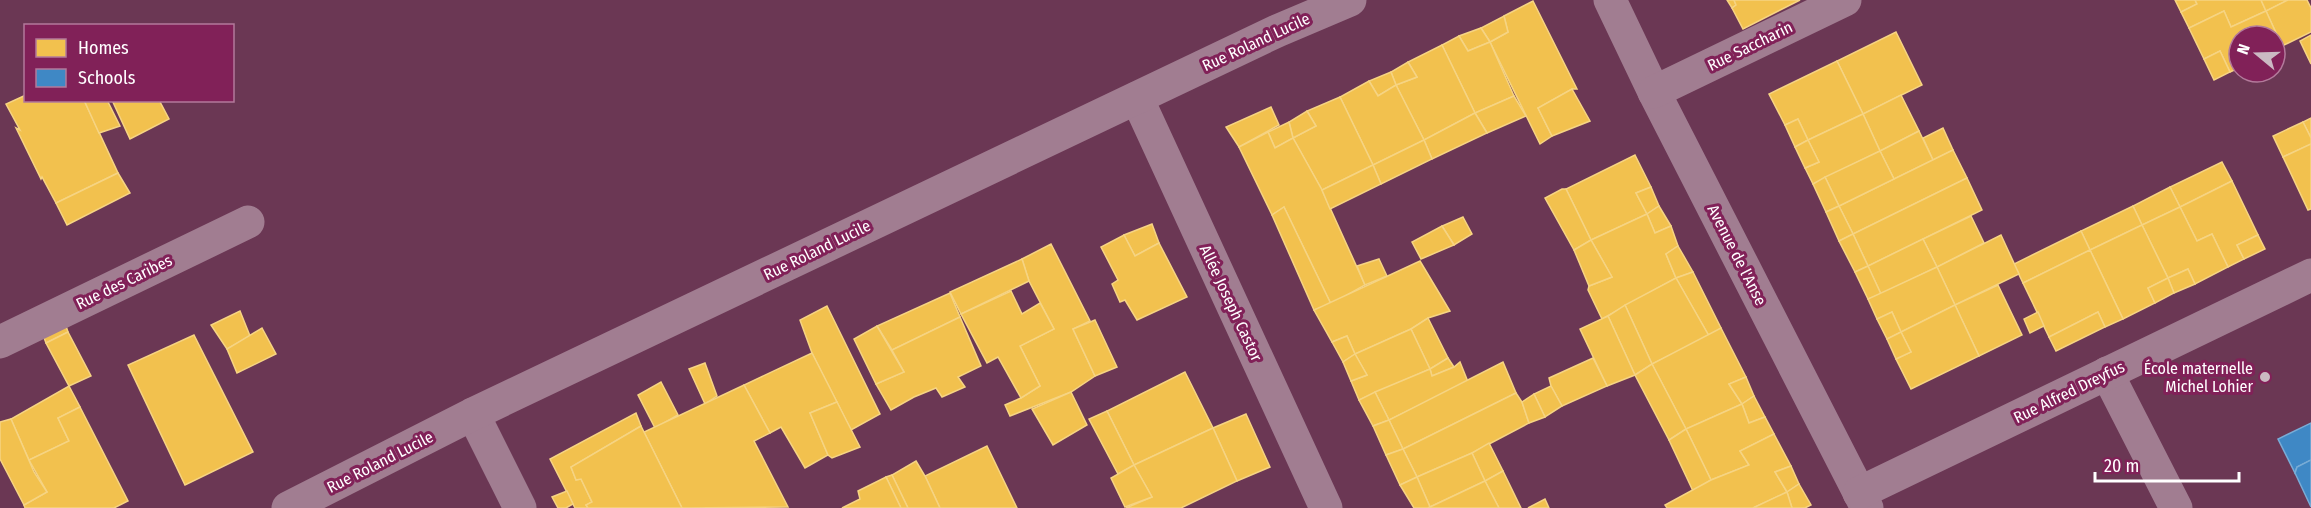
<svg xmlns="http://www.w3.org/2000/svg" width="2311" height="508" font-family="'Fira Sans Condensed',sans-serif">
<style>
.homes{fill:#f2c14e;stroke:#f6d483;stroke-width:1.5}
.schools{fill:#3f88c5;stroke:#79acd6;stroke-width:1.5}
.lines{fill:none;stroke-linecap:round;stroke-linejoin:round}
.minor{stroke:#a17d91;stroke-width:33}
.poi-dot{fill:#cbb9c3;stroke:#812158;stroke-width:2}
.labels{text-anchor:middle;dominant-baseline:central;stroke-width:6;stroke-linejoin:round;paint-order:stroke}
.street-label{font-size:16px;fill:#fff;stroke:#812158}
.poi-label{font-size:16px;fill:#fff;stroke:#812158;text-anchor:end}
</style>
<rect width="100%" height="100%" fill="#6b3754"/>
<g class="homes">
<polygon points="1727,0 1734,0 1736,5 1732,8"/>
<polygon points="1734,0 1800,0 1743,29 1732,8 1736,5"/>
<polygon points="2175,0 2195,0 2197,4 2181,12"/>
<polygon points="2195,0 2261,0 2266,11 2231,27 2224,11 2189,28 2181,12 2197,4"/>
<polygon points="2261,0 2288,0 2266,11"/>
<polygon points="2288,0 2307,0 2311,8 2311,32 2282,46 2266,11"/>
<polygon points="1533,1 1577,89 1572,89 1538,108 1552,136 1540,144 1490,42 1508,32 1504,16"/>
<polygon points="2224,11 2231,27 2266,11 2282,46 2275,50 2275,36 2239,36 2239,68 2230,72 2220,51 2204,59 2189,28"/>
<polygon points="1504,16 1508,32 1490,42 1481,28"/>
<polygon points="1481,28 1490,42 1468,51 1459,36"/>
<polygon points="1896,32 1922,85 1863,114 1837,61"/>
<polygon points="2311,35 2311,64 2300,41"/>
<polygon points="1459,36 1468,51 1490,42 1514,96 1475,113 1442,45"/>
<polygon points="1442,45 1475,113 1424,140 1396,85 1417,77 1408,62"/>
<polygon points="2220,51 2230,72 2214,80 2204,59"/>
<polygon points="1837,61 1863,114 1808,140 1798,119 1785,125 1769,94"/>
<polygon points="1408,62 1417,77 1396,85 1391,72"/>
<polygon points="1391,72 1396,85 1378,96 1369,81"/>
<polygon points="1369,81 1378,96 1396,85 1424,140 1373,165 1340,97"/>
<polygon points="1572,89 1590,121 1552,136 1538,108"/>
<polygon points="26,95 26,100 84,100 118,173 56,203 42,177 41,179 16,128 20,130 6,104"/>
<polygon points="1901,95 1919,131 1880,151 1863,114"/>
<polygon points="1514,96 1526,116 1487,133 1475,113"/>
<polygon points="1340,97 1373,165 1322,190 1293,138 1316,126 1307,111"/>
<polygon points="84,100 107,100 120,126 99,133"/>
<polygon points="112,100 159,100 169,119 130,139"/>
<polygon points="1271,107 1279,125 1239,147 1226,127"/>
<polygon points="1307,111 1316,126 1293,138 1289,122"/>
<polygon points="1475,113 1487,133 1432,159 1424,140"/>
<polygon points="1863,114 1880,151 1813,184 1805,168 1819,162 1808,140"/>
<polygon points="2311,118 2311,138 2303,122"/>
<polygon points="1798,119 1808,140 1795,147 1785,125"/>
<polygon points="1289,122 1293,138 1275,148 1268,132"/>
<polygon points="2303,122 2311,138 2311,144 2283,157 2273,136"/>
<polygon points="1943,128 1953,150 1933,160 1923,138"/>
<polygon points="1919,131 1933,160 1894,179 1880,151"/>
<polygon points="1268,132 1275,148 1293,138 1322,190 1365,285 1331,304 1284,207 1272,215 1239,147"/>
<polygon points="1424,140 1432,159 1381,184 1373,165"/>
<polygon points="1808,140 1819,162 1805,168 1795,147"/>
<polygon points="2311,144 2311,209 2308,210 2283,157"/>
<polygon points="1953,150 1967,178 1853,234 1839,206"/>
<polygon points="1880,151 1894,179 1839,206 1825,177"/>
<polygon points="1635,155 1651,187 1636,193 1647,214 1591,240 1566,189"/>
<polygon points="2222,162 2232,181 2180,207 2170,187"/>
<polygon points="1373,165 1381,184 1330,209 1322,190"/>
<polygon points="118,173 130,193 67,225 56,203"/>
<polygon points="1825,177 1839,206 1826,212 1813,184"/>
<polygon points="1967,178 1982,210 1868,266 1853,234"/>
<polygon points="2232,181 2258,235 2237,245 2244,259 2228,267 2212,234 2197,241 2180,207"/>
<polygon points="1651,187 1659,206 1647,214 1636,193"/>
<polygon points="2170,187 2180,207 2142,225 2133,206"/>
<polygon points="1562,189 1566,189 1591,240 1574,250 1545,198"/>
<polygon points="1659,206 1671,226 1655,233 1647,214"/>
<polygon points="1839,206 1853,234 1839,241 1826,212"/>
<polygon points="2133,206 2142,225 2090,250 2081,231"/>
<polygon points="1284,207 1331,304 1314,310 1272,215"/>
<polygon points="2180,207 2197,241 2212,234 2228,267 2195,284 2188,269 2168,278 2142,225"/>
<polygon points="1647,214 1655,233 1671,226 1678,246 1666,254 1676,278 1602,319 1588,290 1589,286 1612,277 1591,240"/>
<polygon points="1971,216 1984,243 1937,267 1923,239"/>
<polygon points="1463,217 1472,234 1454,245 1442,226"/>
<polygon points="1152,224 1159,243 1135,256 1124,235"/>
<polygon points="2142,225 2168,278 2148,288 2155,303 2123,319 2090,250"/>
<polygon points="1442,226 1454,245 1421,259 1412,242"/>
<polygon points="2081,231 2090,250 2023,283 2014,264"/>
<polygon points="1853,234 1868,266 1855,272 1839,241"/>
<polygon points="1124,235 1135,256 1159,243 1187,297 1137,320 1125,300 1120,302 1112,284 1118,280 1101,247"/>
<polygon points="2001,235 2019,274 1955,305 1937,267"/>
<polygon points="2258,235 2265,249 2244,259 2237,245"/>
<polygon points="1923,239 1937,267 1881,294 1868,266"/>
<polygon points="1591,240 1612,277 1589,286 1574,250"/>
<polygon points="1051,244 1090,321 1073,329 1095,376 1071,392 1010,416 1005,405 1021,398 1040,386 1020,346 1054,329 1029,281 1022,259"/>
<polygon points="1678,246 1693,272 1676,278 1666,254"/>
<polygon points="2090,250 2123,319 2105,327 2098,312 2049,337 2023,283"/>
<polygon points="1022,259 1029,281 961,314 950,292"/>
<polygon points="1379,259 1387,276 1365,285 1357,266"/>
<polygon points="1420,261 1450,311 1428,318 1411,329 1355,354 1347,336 1332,342 1314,310"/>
<polygon points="1868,266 1881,294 1868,299 1855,272"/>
<polygon points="1937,267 1955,305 1901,332 1892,312 1877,319 1868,299"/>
<polygon points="2188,269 2195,284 2174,293 2168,278"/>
<polygon points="1693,272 1721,328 1709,336 1676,278"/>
<polygon points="1676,278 1709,336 1652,364 1625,305"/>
<polygon points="2168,278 2174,293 2155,303 2148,288"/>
<polygon points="1998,285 2022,335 1979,356 1955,305"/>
<polygon points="1011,291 1022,314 1040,303 1054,329 1020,346 1040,386 1021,398 998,357 987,363 961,314"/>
<polygon points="950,293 960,317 892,350 877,326"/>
<polygon points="1625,305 1652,364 1635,375 1608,316"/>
<polygon points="1955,305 1979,356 1911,389 1896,359 1911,352 1901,332"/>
<polygon points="827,306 880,414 851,430 812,353 800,320"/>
<polygon points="240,311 250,336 227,349 211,325"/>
<polygon points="1892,312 1901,332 1887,339 1877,319"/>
<polygon points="2038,312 2044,326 2030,333 2024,319"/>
<polygon points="2098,312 2105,327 2056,351 2049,337"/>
<polygon points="1608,316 1635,375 1607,386 1580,329"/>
<polygon points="960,317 981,366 958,377 965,387 942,397 936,388 914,397 891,410 876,384 904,372 892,350"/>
<polygon points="1428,318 1448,358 1430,369 1411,329"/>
<polygon points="1095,320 1117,367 1095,376 1073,329"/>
<polygon points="66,326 68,332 46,343 43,335"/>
<polygon points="877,326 904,372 876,384 854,339"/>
<polygon points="262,328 276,354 237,373 227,349"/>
<polygon points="1721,328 1746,377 1729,384 1742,404 1686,429 1652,364"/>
<polygon points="1411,329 1430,369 1359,400 1351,381 1367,375 1355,354"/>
<polygon points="68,332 91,376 69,386 46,343"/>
<polygon points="1901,332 1911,352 1896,359 1887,339"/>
<polygon points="194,335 253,452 185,485 128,365"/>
<polygon points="1347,336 1355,354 1343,362 1332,342"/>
<polygon points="812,353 837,402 810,413 828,455 805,468 781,427 770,433 744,385"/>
<polygon points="1355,354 1367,375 1351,381 1343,362"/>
<polygon points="1448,358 1454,367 1432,376 1430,369"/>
<polygon points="1593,358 1607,386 1562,406 1551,386 1549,378"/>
<polygon points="1460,362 1468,382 1389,420 1375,392 1430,369 1432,376 1454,367"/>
<polygon points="1503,362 1516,393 1403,449 1389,420"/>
<polygon points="705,363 717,396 705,404 689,369"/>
<polygon points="1652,364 1686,429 1669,440 1635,375"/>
<polygon points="1185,372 1213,428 1134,465 1107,411"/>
<polygon points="1746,377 1754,396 1742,404 1729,384"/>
<polygon points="661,382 678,415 655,428 638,395"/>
<polygon points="744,385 770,433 754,441 788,507 682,508 644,432"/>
<polygon points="69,386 80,407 58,418 69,441 29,460 11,419"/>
<polygon points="1551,386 1562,406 1545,417 1534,394"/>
<polygon points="1071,392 1087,425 1053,445 1032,409"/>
<polygon points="1375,392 1389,420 1373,426 1359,400"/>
<polygon points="1516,393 1522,402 1529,423 1472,453 1417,477 1403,449"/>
<polygon points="1534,394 1545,417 1529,423 1522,402"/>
<polygon points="1754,396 1765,417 1749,423 1742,404"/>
<polygon points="837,402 860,447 832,458 828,455 810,413"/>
<polygon points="1742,404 1749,423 1765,417 1774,434 1740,451 1749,465 1711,480 1686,429"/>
<polygon points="80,407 128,501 114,508 25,508 24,505 47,492 29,460 69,441 58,418"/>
<polygon points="1107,411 1134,465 1118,474 1089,419"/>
<polygon points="636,413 641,426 571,467 576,480 581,479 592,502 586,505 588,508 575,508 550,459"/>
<polygon points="1246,414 1270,467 1237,481 1213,428"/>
<polygon points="11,419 34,472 47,492 24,505 0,459 0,422"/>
<polygon points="1389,420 1403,449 1386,455 1373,426"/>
<polygon points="641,426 682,508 588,508 586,505 592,502 581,479 576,480 571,467"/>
<polygon points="1213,428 1237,481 1181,508 1126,508 1152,497 1134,465"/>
<polygon points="1686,429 1711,480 1693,491 1669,440"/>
<polygon points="1774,434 1791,466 1775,472 1787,492 1753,508 1667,508 1665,505 1711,480 1749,465 1740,451"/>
<polygon points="1489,443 1503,471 1485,481 1472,453"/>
<polygon points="987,446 1017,508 940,508 925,476"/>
<polygon points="1403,449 1417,477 1400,485 1386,455"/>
<polygon points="1472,453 1485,481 1430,507 1417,477"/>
<polygon points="916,461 925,476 940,508 908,508 892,475"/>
<polygon points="1134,465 1152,497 1125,507 1111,478"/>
<polygon points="1791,466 1799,484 1787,492 1775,472"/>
<polygon points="1503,471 1521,508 1499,508 1485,481"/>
<polygon points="892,475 908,508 901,508 886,477"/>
<polygon points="886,477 901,508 842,508 860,499 858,491"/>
<polygon points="1417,477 1430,507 1428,508 1414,508 1400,485"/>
<polygon points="1485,481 1499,508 1428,508 1430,507"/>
<polygon points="1799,484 1811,505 1805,508 1792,508 1787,492"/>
<polygon points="567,491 573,504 566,508 558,508 552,497"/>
<polygon points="1787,492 1792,508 1753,508"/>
<polygon points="1545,499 1549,508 1528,508"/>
</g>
<g class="schools">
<polygon points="2311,423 2311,460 2297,467 2295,473 2278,439"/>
<polygon points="2311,460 2311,507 2295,473 2297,467"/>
</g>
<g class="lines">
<g class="minor">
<polyline points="1610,0 1654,92 1867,508"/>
<polyline points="1654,92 1845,0"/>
<polyline points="1137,98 1326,508"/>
<polyline points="0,342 248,222"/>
<polyline points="2107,373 2176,508"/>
<polyline points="473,414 520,508"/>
<polyline points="1859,493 2311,275"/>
<polyline points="288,508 473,414 1277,31 1350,0"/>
</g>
</g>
<circle class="poi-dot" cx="2265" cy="377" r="6"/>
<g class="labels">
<g class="street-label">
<text transform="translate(1256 42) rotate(-25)">Rue Roland Lucile</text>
<text transform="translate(1750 46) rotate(-26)">Rue Saccharin</text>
<text transform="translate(817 250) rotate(-26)">Rue Roland Lucile</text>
<text transform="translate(1737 255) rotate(63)">Avenue de l'Anse</text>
<text transform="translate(124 282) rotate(-26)">Rue des Caribes</text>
<text transform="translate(1231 303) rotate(65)">Allée Joseph Castor</text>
<text transform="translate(2069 392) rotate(-26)">Rue Alfred Dreyfus</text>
<text transform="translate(380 462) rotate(-27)">Rue Roland Lucile</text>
</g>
<g class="poi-label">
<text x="2253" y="368">École maternelle<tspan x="2253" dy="18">Michel Lohier</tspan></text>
</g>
</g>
<rect x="24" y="24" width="210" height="78" fill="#812158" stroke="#b37a9b" stroke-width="1.5"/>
<rect x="36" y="39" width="30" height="18" fill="#f2c14e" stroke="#b37a9b" stroke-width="1.5"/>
<text x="78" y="54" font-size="18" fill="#ffffff">Homes</text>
<rect x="36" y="69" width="30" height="18" fill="#3f88c5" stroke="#b37a9b" stroke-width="1.5"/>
<text x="78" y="84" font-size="18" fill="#ffffff">Schools</text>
<g transform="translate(2257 54) rotate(289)"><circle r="28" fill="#812158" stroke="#b37a9b" stroke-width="1.5"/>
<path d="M0-4.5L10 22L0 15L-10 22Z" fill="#cbb9c3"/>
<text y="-9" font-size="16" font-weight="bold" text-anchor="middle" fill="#ffffff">N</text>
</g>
<path d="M2095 472v9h144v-9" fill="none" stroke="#ffffff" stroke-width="3"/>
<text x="2104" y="472" font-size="18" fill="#ffffff" stroke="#812158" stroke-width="4.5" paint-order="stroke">20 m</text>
</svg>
